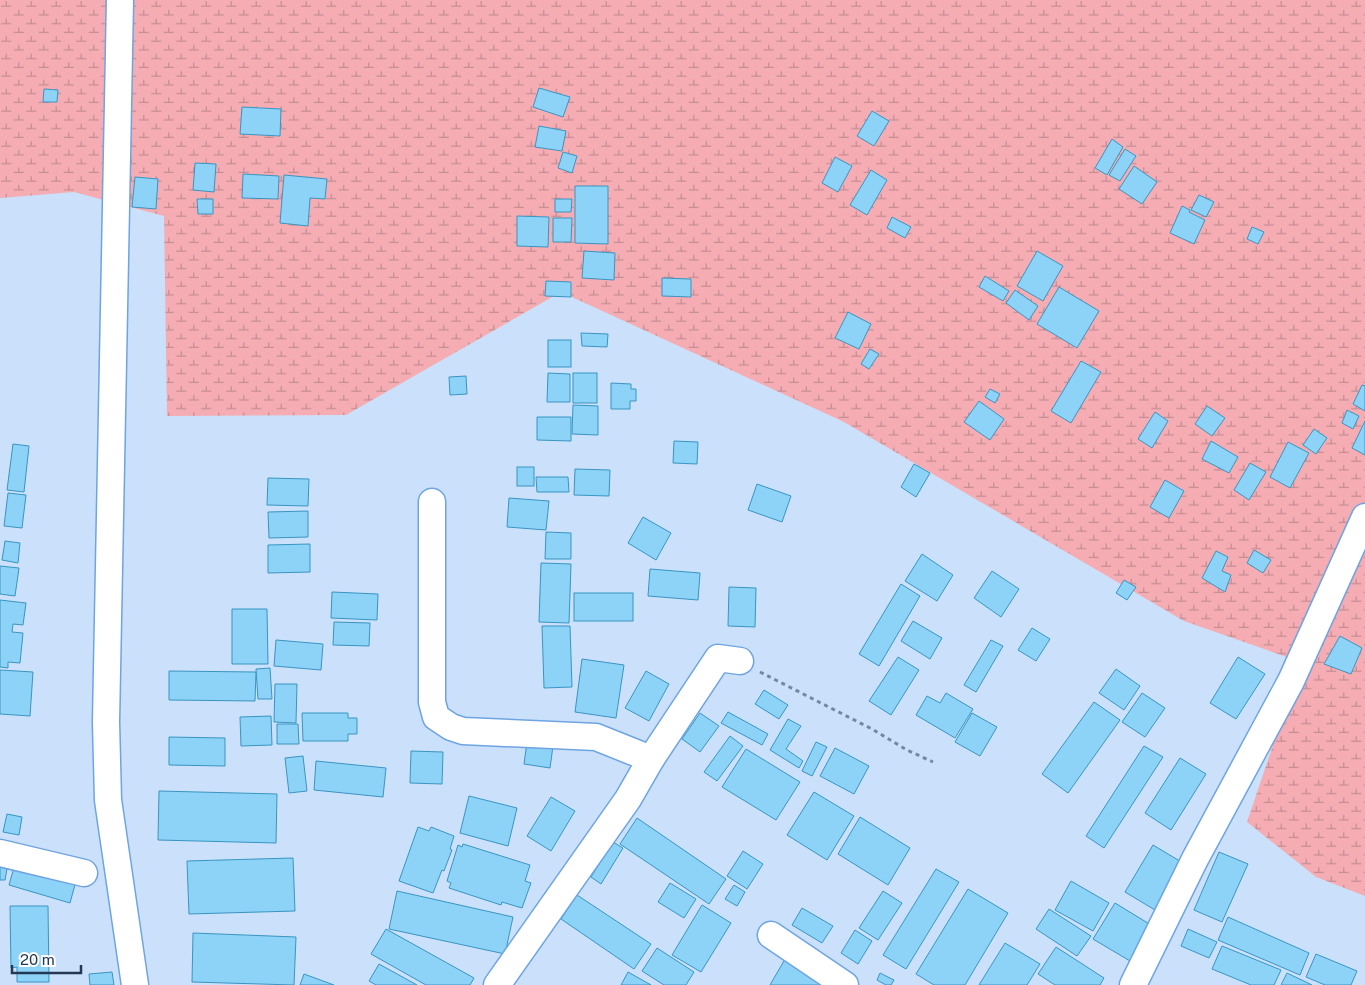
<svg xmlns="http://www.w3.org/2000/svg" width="1365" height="985" font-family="'Public Sans',sans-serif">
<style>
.wetland{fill:url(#wetland-marsh)}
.building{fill:#8dd2f7;stroke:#3995c1}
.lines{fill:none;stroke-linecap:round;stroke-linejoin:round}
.minor-casing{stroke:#6ea4e2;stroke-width:29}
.path{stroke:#7389a3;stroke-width:3;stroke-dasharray:4 4;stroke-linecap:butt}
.minor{stroke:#fff;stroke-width:26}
</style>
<defs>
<pattern id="wetland-marsh" width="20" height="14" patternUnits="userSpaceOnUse" patternTransform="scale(1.25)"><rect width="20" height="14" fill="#f5acb3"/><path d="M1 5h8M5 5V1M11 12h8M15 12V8" fill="none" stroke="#c68d94"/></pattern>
</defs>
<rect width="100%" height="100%" fill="#cbe1fb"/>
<polygon class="wetland" points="0,0 1365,0 1365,896 1316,877 1247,822 1301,662 1184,621 844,422 561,292 346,415 167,416 164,216 74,192 0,198"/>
<g class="building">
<polygon points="539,88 570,97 563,117 533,107"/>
<polygon points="44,89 58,90 57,102 43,102"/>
<polygon points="242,107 281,109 280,136 240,134"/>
<polygon points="872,111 889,121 874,146 857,136"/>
<polygon points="539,126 566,131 562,151 535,147"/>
<polygon points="1112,139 1123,147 1107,175 1095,168"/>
<polygon points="1125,149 1136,156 1120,181 1109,175"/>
<polygon points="563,152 577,156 572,173 558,168"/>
<polygon points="835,157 852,166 838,192 822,183"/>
<polygon points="195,163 216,164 214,192 193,190"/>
<polygon points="1134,166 1157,182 1142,204 1119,189"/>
<polygon points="871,170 887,180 867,215 850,205"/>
<polygon points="243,174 279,176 278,199 242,198"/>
<polygon points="284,175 327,179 325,199 310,198 308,226 280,223"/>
<polygon points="135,177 158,179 156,209 132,207"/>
<polygon points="575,186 608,186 608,244 575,243"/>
<polygon points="1199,195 1214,202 1206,217 1191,210"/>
<polygon points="197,199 213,199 213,214 198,214"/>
<polygon points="555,199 572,199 571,212 555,212"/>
<polygon points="1182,206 1190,210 1189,212 1205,220 1194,244 1170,233"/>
<polygon points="517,216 549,217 548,247 517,246"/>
<polygon points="892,217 911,227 905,238 887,228"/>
<polygon points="553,218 572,218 571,242 553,242"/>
<polygon points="1252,227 1264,232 1258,244 1247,239"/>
<polygon points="584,251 615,253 614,280 582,278"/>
<polygon points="1037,251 1063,266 1043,301 1017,286"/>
<polygon points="985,276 1009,291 1003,301 979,287"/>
<polygon points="662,278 691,279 691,297 662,296"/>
<polygon points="546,281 571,282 571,297 545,296"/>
<polygon points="1059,287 1099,311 1077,348 1037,324"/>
<polygon points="1015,290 1038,306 1029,320 1006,303"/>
<polygon points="848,312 871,324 859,349 835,338"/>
<polygon points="581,333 608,334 607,347 582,346"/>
<rect x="548" y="340" width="23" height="27"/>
<polygon points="870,349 879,354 869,369 861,364"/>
<polygon points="1081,361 1101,372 1071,423 1051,411"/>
<polygon points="548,373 570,374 570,402 547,402"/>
<rect x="573" y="373" width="24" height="30"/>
<polygon points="466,376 467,394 450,395 449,377"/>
<polygon points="611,383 631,384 631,389 636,389 636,401 630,401 630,409 611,409"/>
<polygon points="1362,385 1365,386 1365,411 1353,404"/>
<polygon points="990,389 1000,394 995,403 985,397"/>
<polygon points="979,401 1004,419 990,440 964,422"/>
<polygon points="573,405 598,406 598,435 572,434"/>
<polygon points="1207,406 1225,418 1212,436 1195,424"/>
<polygon points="1347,410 1359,416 1353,429 1342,423"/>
<polygon points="1155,412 1168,421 1152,448 1138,439"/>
<polygon points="537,417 571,417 571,441 537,440"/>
<polygon points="1365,421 1365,455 1352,448"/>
<polygon points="1314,429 1327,438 1316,454 1303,445"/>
<polygon points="674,441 698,442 697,464 673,463"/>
<polygon points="1211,441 1238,457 1229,473 1202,459"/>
<polygon points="1288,442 1309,453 1290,488 1270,477"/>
<polygon points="13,444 29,446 24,492 7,490"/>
<polygon points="1250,463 1266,472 1249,500 1234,490"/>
<polygon points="914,464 930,473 916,497 901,487"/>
<rect x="517" y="467" width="17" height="19"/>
<polygon points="575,469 610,470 609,496 574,495"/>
<polygon points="536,477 568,477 569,492 537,492"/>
<polygon points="268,478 309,479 308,506 267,505"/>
<polygon points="1165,480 1184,491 1169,518 1150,507"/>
<polygon points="757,484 791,496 782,522 748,510"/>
<polygon points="8,493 26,495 22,528 4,526"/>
<polygon points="509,498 549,501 546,530 507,527"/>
<polygon points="308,511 308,537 269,538 268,512"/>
<polygon points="643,517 671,533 656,560 628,543"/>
<polygon points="546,532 571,533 571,559 545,559"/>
<polygon points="5,541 20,543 18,563 2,560"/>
<polygon points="310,544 310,572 268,573 268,545"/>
<polygon points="1254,550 1271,560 1263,573 1247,563"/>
<polygon points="1216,551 1228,557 1222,571 1231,575 1225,592 1202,578"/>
<polygon points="922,554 953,575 937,601 905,581"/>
<polygon points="541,563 571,564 569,623 539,622"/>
<polygon points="0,566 19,568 15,596 0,594"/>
<polygon points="650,569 700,573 698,600 648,596"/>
<polygon points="992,571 1019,589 1001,617 974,598"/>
<polygon points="1124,580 1136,587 1127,600 1116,593"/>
<polygon points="901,584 920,596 879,666 859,654"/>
<polygon points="729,587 756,588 755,627 728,626"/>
<polygon points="332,592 378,594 377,620 331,618"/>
<rect x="574" y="593" width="59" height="28"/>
<polygon points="0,600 26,603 23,625 13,624 12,632 23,633 20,663 8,662 8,668 0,667"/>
<polygon points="232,609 267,609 268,664 232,664"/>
<polygon points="913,621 942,638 930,659 901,641"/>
<polygon points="334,622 370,623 369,646 333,645"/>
<polygon points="542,626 570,626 572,687 544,688"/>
<polygon points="1032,628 1050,639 1036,661 1018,650"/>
<polygon points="1340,636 1362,648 1351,674 1324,664"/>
<polygon points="276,640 323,644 321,670 274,666"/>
<polygon points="991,640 1003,646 976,692 964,685"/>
<polygon points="898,657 919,670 891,715 869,701"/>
<polygon points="1238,657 1265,674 1236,719 1210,703"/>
<polygon points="582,659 624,665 616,718 575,712"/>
<polygon points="270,668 272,699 258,699 256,669"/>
<polygon points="1116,669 1140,686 1124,710 1099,693"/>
<polygon points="0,670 33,672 30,716 0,714"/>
<polygon points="169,671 256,672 255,701 169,700"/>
<polygon points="646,671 669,684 649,721 625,708"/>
<polygon points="275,684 297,684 296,723 274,722"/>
<polygon points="764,690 788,705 779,719 755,704"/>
<polygon points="946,693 973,709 955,738 916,715 927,696 940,703"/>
<polygon points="1142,693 1165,708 1145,737 1122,722"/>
<polygon points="1094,702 1120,720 1068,793 1042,774"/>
<polygon points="728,712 768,734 762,745 721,723"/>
<polygon points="302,713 348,713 348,718 357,718 357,734 348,734 348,741 303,741"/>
<polygon points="700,713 719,726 700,752 682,739"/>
<polygon points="972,713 997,727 980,756 955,742"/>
<polygon points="271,716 272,745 241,746 240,717"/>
<polygon points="788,719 801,726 786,749 803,761 799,768 770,750"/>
<polygon points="277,724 298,724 299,744 277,744"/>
<polygon points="730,736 743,746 717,781 704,772"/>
<polygon points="169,737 225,738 225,766 169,765"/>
<polygon points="527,742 553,746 550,768 524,764"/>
<polygon points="816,742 827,747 812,776 802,771"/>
<polygon points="1144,746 1163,757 1104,848 1086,836"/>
<polygon points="835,748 869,766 854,794 820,776"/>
<polygon points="746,749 800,782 776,820 722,787"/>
<polygon points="411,751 443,752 442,784 410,783"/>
<polygon points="303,756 307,791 289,793 285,758"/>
<polygon points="1180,758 1206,774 1171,830 1145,813"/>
<polygon points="316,761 386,768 383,797 314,790"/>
<polygon points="159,791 277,794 276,843 158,840"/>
<polygon points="814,792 854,816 827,860 787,835"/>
<polygon points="469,796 517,808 508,846 460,833"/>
<polygon points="551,797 575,811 551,851 527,836"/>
<polygon points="7,814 22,817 19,835 3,832"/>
<polygon points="860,817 910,848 888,885 838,854"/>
<polygon points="637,818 726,879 709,904 620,844"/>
<polygon points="418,827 429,831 431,827 454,836 450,849 452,850 444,871 442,870 433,893 399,881"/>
<polygon points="613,842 623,848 601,884 591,877"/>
<polygon points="463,844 530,865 525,881 531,883 522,908 502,902 501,905 449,888 451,883 447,881 458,845 462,847"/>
<polygon points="1153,845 1183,863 1155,910 1125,892"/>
<polygon points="743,851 763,864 747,889 727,876"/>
<polygon points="1219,852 1248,864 1222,922 1194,910"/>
<polygon points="293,858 295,911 189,914 187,861"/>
<polygon points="0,862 8,863 5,880 0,880"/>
<polygon points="15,864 76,881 70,903 9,885"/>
<polygon points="936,869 959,882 906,969 883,955"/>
<polygon points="1071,881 1109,903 1093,931 1055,910"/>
<polygon points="670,883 696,899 684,918 658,902"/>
<polygon points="734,885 745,892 737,906 725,899"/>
<polygon points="968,889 1008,913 965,985 934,985 916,974"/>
<polygon points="397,891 513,917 505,954 389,929"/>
<polygon points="883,891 902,903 878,940 859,928"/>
<polygon points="577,895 651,944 634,969 561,919"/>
<polygon points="1115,903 1151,925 1130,961 1093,939"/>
<polygon points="702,905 731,923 701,972 672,955"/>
<polygon points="10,906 48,906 49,982 17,982 17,967 11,968"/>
<polygon points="802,908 833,926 822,943 792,925"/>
<polygon points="1049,909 1091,936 1077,956 1036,929"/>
<polygon points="1228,917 1309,953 1300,975 1218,940"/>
<polygon points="386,929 474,978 470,985 426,985 371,954"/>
<polygon points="1188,929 1217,942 1209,958 1181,946"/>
<polygon points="855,930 872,941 858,964 841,953"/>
<polygon points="193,933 296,937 294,985 192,982"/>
<polygon points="1005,943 1040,964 1027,985 979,985"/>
<polygon points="1222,946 1281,970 1274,985 1251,985 1212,969"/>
<polygon points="1056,947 1104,978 1100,985 1055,985 1038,974"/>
<polygon points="657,948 694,972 686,985 664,985 642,971"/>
<polygon points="788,954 837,985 770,985"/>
<polygon points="1316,954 1357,971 1351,985 1325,985 1306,977"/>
<polygon points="379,964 417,985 376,985 369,981"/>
<polygon points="112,972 114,985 90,985 89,974"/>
<polygon points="628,972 651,985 621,985"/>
<polygon points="880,973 894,980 891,985 886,985 877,980"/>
<polygon points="1287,973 1312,985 1281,985"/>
<polygon points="304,974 334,985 300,985"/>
</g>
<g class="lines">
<g class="minor-casing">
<g id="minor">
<polyline points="120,0 106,722 108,800 135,985"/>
<polyline points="432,502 432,702 436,717 451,727 463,731 596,737 651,759"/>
<polyline points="0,853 84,873"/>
<polyline points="771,935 845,985"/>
<polyline points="497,985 628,799 651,759 718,658 740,661"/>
<polyline points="1133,985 1195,859 1291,681 1365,517"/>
</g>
</g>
<polyline class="path" points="760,672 872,729 907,750 933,762"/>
<use href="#minor" class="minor"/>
</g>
<path d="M12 965v8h69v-8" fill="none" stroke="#233953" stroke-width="2.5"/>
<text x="20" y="965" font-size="15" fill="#233953" stroke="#ffffff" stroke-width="4" paint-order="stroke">20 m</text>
</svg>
